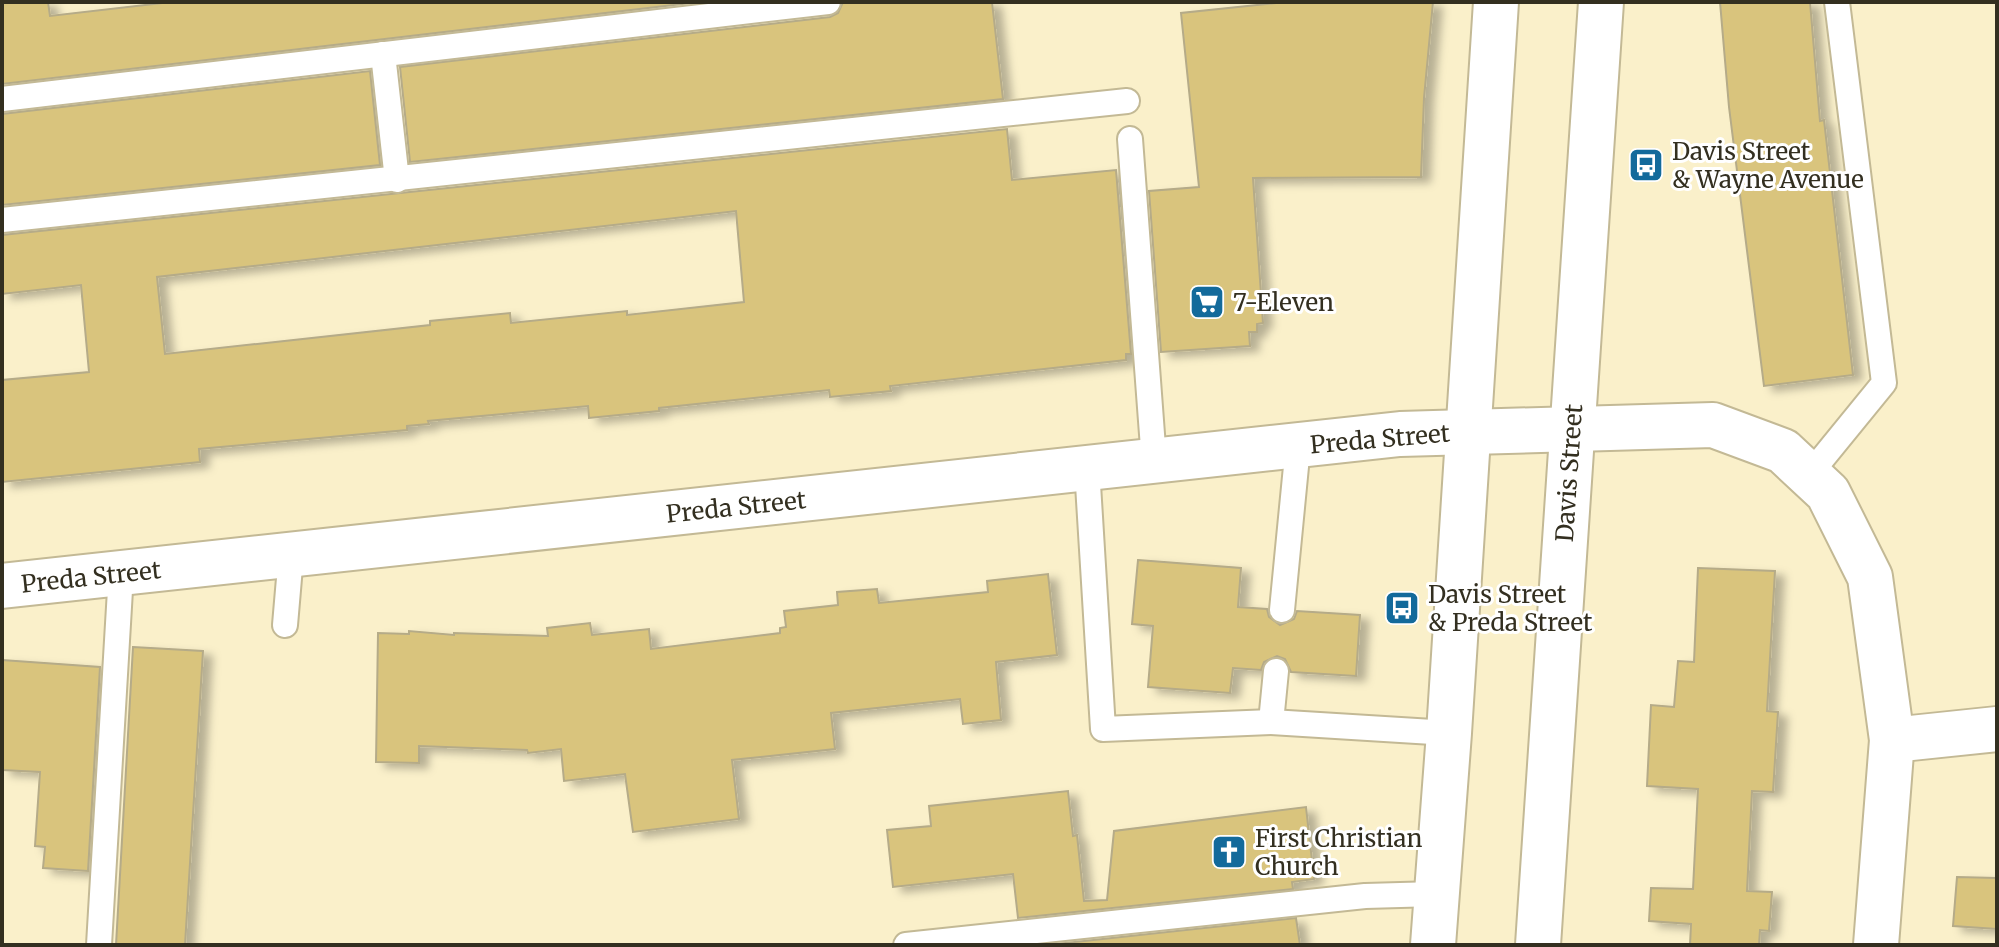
<svg xmlns="http://www.w3.org/2000/svg" width="1999" height="947" font-family="Merriweather,serif">
<style>
.building{fill:#d9c47d;stroke:#b5ab88;stroke-width:2;fill-rule:evenodd;filter:url(#shadow)}
.lines{fill:none;stroke-linecap:round;stroke-linejoin:round}
.lane-casing{stroke:#c3b995;stroke-width:28}
.street-casing{stroke:#c3b995;stroke-width:48}
.primary-casing{stroke:#c3b995;stroke-width:48}
.lane{stroke:#fff;stroke-width:24}
.street{stroke:#fff;stroke-width:44}
.primary{stroke:#fff;stroke-width:44}
.labels{text-anchor:middle;dominant-baseline:central;stroke-width:6;stroke-linejoin:round;paint-order:stroke}
.poi-label{font-size:24px;fill:#332f20;stroke:#fff;text-anchor:start}
.street-label{font-size:24px;fill:#332f20;stroke:#fff}
</style>
<defs>
<filter id="shadow"><feDropShadow dx="9" dy="5" stdDeviation="4" flood-color="#0004"/></filter>
</defs>
<rect width="100%" height="100%" fill="#faf0ca"/>
<g class="building">
<polygon points="2,2 48,2 50,16 171,2 699,2 2,84"/>
<polygon points="843,2 992,2 1003,99 410,162 400,67 830,17 838,13"/>
<polygon points="1286,2 1433,2 1424,98 1421,177 1253,178 1263,323 1257,324 1257,332 1249,332 1250,346 1161,352 1149,191 1199,187 1181,13"/>
<polygon points="1720,2 1810,2 1820,121 1824,120 1853,375 1764,386 1729,107"/>
<polygon points="370,71 380,165 2,205 2,114"/>
<path d="M 1007,129 L 1012,180 L 1116,170 L 1131,354 L 1126,354 L 1126,360 L 890,386 L 891,391 L 830,397 L 829,390 L 659,408 L 659,411 L 589,418 L 588,406 L 428,421 L 429,424 L 407,426 L 407,430 L 199,449 L 200,462 L 2,482 L 2,380 L 89,372 L 81,285 L 2,294 L 2,235 ZM 736,211 L 744,302 L 627,315 L 627,311 L 511,323 L 510,313 L 430,321 L 430,325 L 165,354 L 157,277 Z"/>
<polygon points="1138,560 1241,568 1238,607 1267,609 1269,617 1280,625 1294,619 1297,611 1360,615 1356,676 1291,672 1285,659 1277,656 1264,662 1261,670 1233,668 1230,693 1148,687 1153,626 1132,624"/>
<polygon points="1698,568 1775,571 1767,711 1778,712 1773,792 1752,791 1747,891 1772,892 1769,931 1760,930 1759,945 1690,945 1691,924 1649,921 1651,888 1693,889 1698,789 1647,786 1651,705 1674,707 1678,661 1694,662"/>
<polygon points="1048,574 1057,655 996,662 1001,720 963,724 960,699 831,713 835,749 732,760 739,819 633,832 625,774 564,781 561,749 528,753 527,750 419,746 419,763 376,762 378,633 409,634 409,631 454,635 454,633 548,636 547,628 590,623 592,635 649,629 651,649 780,633 780,628 786,627 784,611 838,605 837,592 877,589 879,603 988,592 987,581"/>
<polygon points="133,647 203,651 185,945 116,945"/>
<polygon points="2,660 100,667 88,871 43,868 45,847 35,846 40,772 2,770"/>
<polygon points="1068,791 1073,836 1077,835 1084,901 1107,900 1114,831 1306,807 1314,879 1292,882 1293,889 1018,918 1013,874 893,887 887,830 931,826 929,806"/>
<polygon points="1957,877 1997,878 1997,929 1953,926"/>
<polygon points="1296,918 1300,945 1047,945"/>
</g>
<g class="lines">
<g class="lane-casing">
<g id="lane">
<polyline points="383,54 397,180"/>
<polyline points="2,99 828,2"/>
<polyline points="1130,139 1154,461"/>
<polyline points="2,220 1127,101"/>
<polyline points="1087,468 1103,729 1271,722 1449,733"/>
<polyline points="1809,475 1884,383 1837,2"/>
<polyline points="1282,610 1298,446"/>
<polyline points="285,625 291,555"/>
<polyline points="1271,722 1276,671"/>
<polyline points="99,945 121,573"/>
<polyline points="906,945 1365,896 1436,894"/>
</g>
</g>
<g class="street-casing">
<g id="street">
<polyline points="2,586 1400,434 1713,425 1783,451 1828,493 1870,577 1892,740 1876,945"/>
<polyline points="1892,740 1997,729"/>
</g>
</g>
<g class="primary-casing">
<g id="primary">
<polyline points="1433,945 1449,733 1496,2"/>
<polyline points="1538,945 1601,2"/>
</g>
</g>
<use href="#lane" class="lane"/>
<use href="#street" class="street"/>
<use href="#primary" class="primary"/>
</g>
<defs>
<g id="bus-square" transform="scale(1.8)"><rect x="-9" y="-9" width="18" height="18" rx="4" fill="#136a9b" stroke="#fff"/><path d="M-5-6H5V4H4V6H2V4H-2V6H-4V4H-5ZM-3.5-4V0h7V-4ZM-3.5 1.2v1.5H-2V1.2ZM2 1.2v1.5H3.5V1.2Z" fill="#fff"/></g>
<g id="supermarket-square" transform="scale(1.8)"><rect x="-9" y="-9" width="18" height="18" rx="4" fill="#136a9b" stroke="#fff"/><path d="M-6-5.5h2.5l.6 2H6L4.5 2H-2.5L-4.4-4H-6ZM-1.5 3.2a1.3 1.3 0 1 0 .1 0ZM3 3.2a1.3 1.3 0 1 0 .1 0Z" fill="#fff"/></g>
<g id="church-square" transform="scale(1.8)"><rect x="-9" y="-9" width="18" height="18" rx="4" fill="#136a9b" stroke="#fff"/><path d="M-1.2-6h2.4v3.5h3.3v2.4h-3.3V6h-2.4V-.1h-3.3v-2.4h3.3Z" fill="#fff"/></g>
</defs>
<g fill-rule="evenodd">
<use href="#bus-square" x="1646" y="165"/>
<use href="#supermarket-square" x="1207" y="302"/>
<use href="#bus-square" x="1402" y="608"/>
<use href="#church-square" x="1229" y="852"/>
</g>
<g class="labels">
<g class="poi-label">
<text x="1672" y="151">Davis Street<tspan x="1672" dy="28">&amp; Wayne Avenue</tspan></text>
<text x="1233" y="302">7-Eleven</text>
<text x="1428" y="594">Davis Street<tspan x="1428" dy="28">&amp; Preda Street</tspan></text>
<text x="1255" y="838">First Christian<tspan x="1255" dy="28">Church</tspan></text>
</g>
<g class="street-label">
<text transform="translate(1380 439) rotate(-5)">Preda Street</text>
<text transform="translate(1569 473) rotate(-86)">Davis Street</text>
<text transform="translate(736 507) rotate(-6)">Preda Street</text>
<text transform="translate(91 577) rotate(-6)">Preda Street</text>
</g>
</g>
<rect width="1999" height="947" fill="none" stroke="#332f20" stroke-width="8"/>
</svg>
